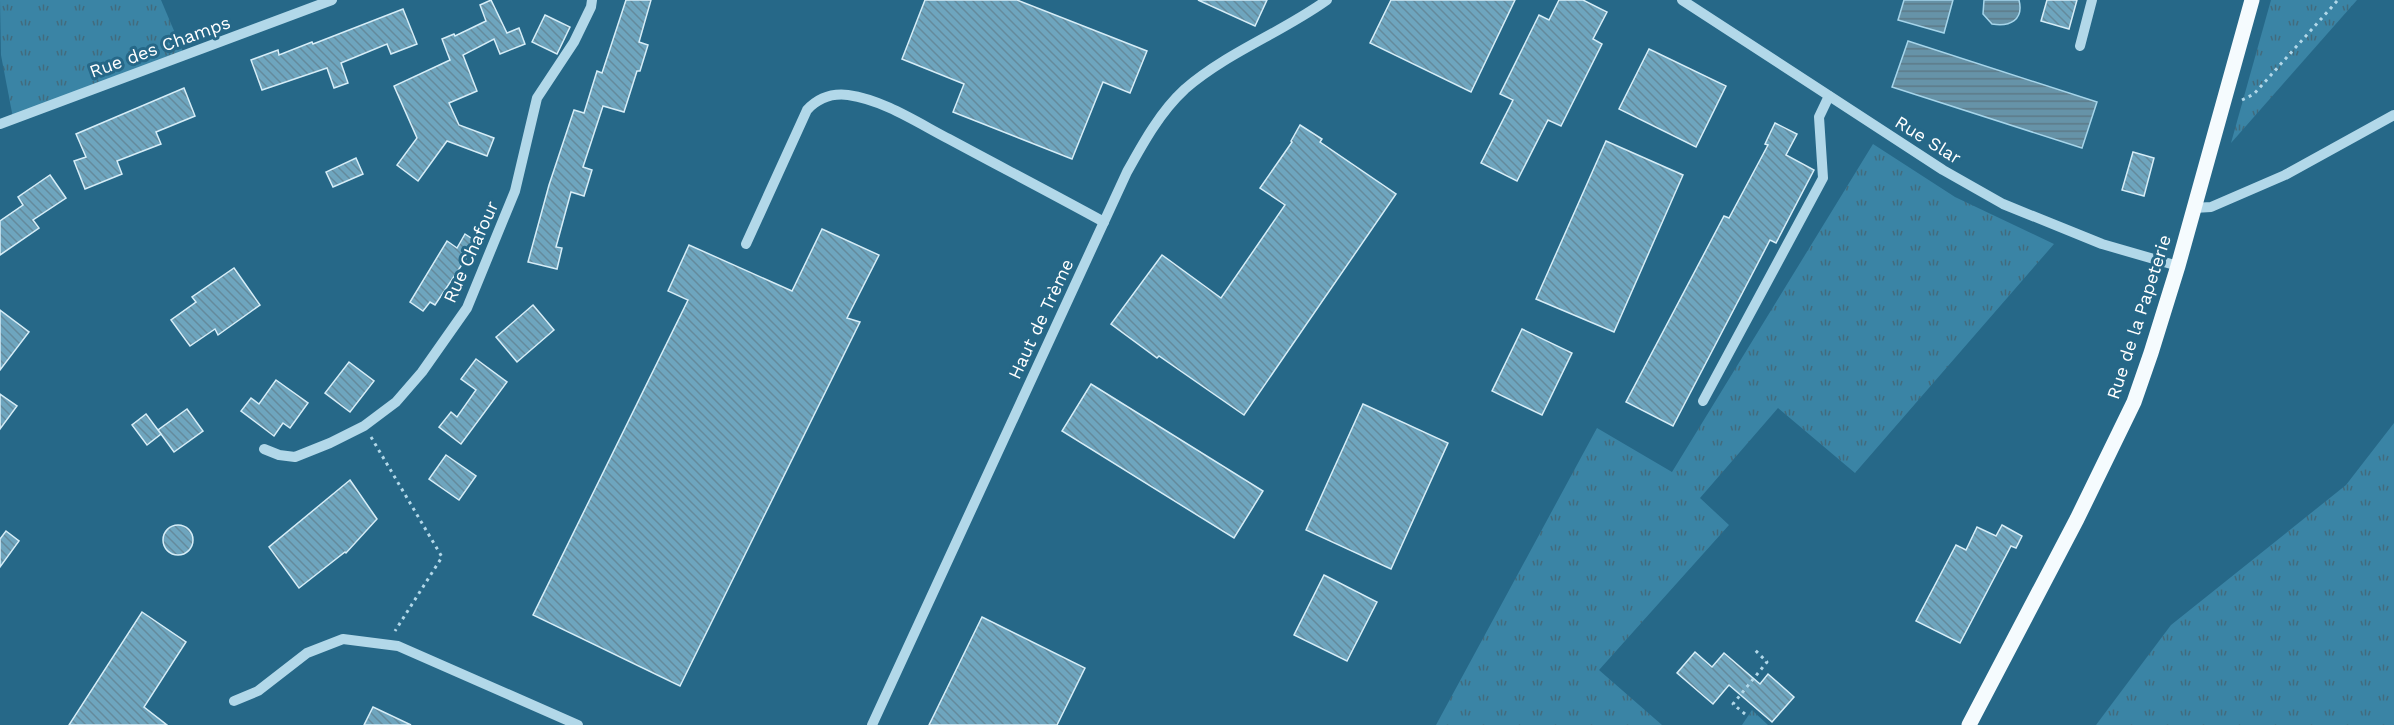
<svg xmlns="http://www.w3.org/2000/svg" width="2394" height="725" viewBox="0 0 2394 725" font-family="'Work Sans',sans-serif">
	<defs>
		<pattern id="grass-tufts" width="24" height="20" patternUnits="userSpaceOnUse" patternTransform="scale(1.5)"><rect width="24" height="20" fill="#3a84a5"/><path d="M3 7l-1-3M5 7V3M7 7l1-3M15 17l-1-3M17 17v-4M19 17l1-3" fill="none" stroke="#426b7d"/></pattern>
		<pattern id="water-rules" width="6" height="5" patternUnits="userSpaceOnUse" patternTransform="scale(1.5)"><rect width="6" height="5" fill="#6693a8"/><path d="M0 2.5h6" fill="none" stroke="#5d7a88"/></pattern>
		<pattern id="building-back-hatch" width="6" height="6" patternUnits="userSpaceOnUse" patternTransform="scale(1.5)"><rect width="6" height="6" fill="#6ea5be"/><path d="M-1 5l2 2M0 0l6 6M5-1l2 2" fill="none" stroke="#648a9c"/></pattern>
	</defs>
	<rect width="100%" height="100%" fill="#266888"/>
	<g fill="url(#grass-tufts)">
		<polygon points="0,0 161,0 183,52 13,118 1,55"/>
		<polygon points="2271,0 2357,0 2231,143"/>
		<polygon points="1873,144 1955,197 2054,244 1855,473 1778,408 1700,498 1729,525 1599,670 1662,725 1436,725 1597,428 1672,472"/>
		<polygon points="2394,423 2394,725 2096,725 2171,625 2346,485"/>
		<polygon points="1752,710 1768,725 1742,725"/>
	</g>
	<g fill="url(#water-rules)" stroke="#a6d5ea" stroke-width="1.5">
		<polygon points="1904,0 1953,0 1944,33 1898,20"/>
		<path d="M1984 0H2019C2024 20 2010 27 1992 24L1983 14Z"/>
		<polygon points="1908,41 2097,102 2082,148 1892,87"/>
	</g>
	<g fill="url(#building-back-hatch)" stroke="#d6edf7" stroke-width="1.5">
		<polygon points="491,0 507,33 519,28 525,44 500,54 494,39 463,55 477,91 449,103 459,125 494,138 487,156 447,141 418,181 397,165 417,138 394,86 450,60 442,39 454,34 455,36 486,21 480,5"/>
		<polygon points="626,0 651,0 639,42 648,45 640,71 637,71 624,112 603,106 583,167 592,170 584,196 571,192 556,247 562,248 557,269 528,262 549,185 574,110 584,113 597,71 602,73"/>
		<polygon points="925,0 1017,0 1147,51 1130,93 1103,82 1072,159 953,112 964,84 902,59"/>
		<polygon points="1198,0 1267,0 1255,26"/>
		<polygon points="1391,0 1515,0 1471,92 1370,43"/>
		<polygon points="1559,0 1583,0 1607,12 1593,39 1602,44 1561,126 1548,120 1517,181 1481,163 1513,100 1500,94 1539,15 1549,20"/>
		<polygon points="2047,0 2077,0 2069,29 2041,21"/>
		<polygon points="403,9 417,44 391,54 387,44 341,63 348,83 334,88 327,68 262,90 251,60 278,50 279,55 312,42 313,44"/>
		<polygon points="545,15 570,27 557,54 532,42"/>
		<polygon points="1649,49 1726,86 1696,147 1619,109"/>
		<polygon points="184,88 195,116 156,132 161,144 117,161 122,174 85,189 74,161 86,157 76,134"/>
		<polygon points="1775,123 1797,134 1786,155 1814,170 1776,243 1770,240 1673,426 1626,402 1724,216 1729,218 1768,145 1765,144"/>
		<polygon points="1300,125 1322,139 1320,142 1396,194 1244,415 1159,356 1157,358 1111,324 1162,255 1221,298 1285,205 1260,188 1292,142 1291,141"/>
		<polygon points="1606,141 1683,175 1614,332 1536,299"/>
		<polygon points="2133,152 2154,158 2144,196 2122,190"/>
		<polygon points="356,158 363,174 333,187 326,172"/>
		<polygon points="50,175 66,198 33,220 39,228 0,255 0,221 23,205 18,197"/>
		<polygon points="822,229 879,255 847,318 860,322 680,686 533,615 688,300 668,291 689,245 792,291"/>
		<polygon points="465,234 477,242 435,305 430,302 423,311 410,302 447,241 457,248"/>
		<polygon points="234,268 260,305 218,335 215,329 190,346 171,320 196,302 192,297"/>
		<polygon points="533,305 554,330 517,362 496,337"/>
		<polygon points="0,310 29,332 0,370"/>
		<polygon points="1522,329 1572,353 1542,415 1492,391"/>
		<polygon points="476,359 507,382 461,444 439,427 451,412 457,417 476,390 461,379"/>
		<polygon points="349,362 374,381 350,412 325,393"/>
		<polygon points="276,380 308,403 290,428 283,423 274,436 241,411 251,398 259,404"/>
		<polygon points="1091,384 1263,491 1234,538 1062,431"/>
		<polygon points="0,394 17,406 0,429"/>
		<polygon points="1363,404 1448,443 1391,569 1306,530"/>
		<polygon points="187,409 203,431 174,452 158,430"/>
		<polygon points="146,414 161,434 147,445 132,425"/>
		<polygon points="446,455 476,476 459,500 429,479"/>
		<polygon points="350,480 377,519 346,553 345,552 299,588 269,547"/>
		<polygon points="2002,525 2022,536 2016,548 2011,546 1960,643 1916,621 1956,545 1966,550 1977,527 1996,536"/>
		<circle cx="178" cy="540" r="15"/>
		<polygon points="6,531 19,541 0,567 0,539"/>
		<polygon points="1324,575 1377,602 1347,661 1294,635"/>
		<polygon points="142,612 186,642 144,707 167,725 69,725"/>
		<polygon points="982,617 1085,668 1057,725 929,725"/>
		<polygon points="1695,652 1712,667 1724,653 1760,684 1768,674 1794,697 1772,722 1729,685 1713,704 1677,673"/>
		<polygon points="373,707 411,725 364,725"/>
	</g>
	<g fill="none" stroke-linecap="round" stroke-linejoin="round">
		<g stroke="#b2d8e9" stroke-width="3" stroke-dasharray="3 4.5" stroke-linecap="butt">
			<polyline points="2242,100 2254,94 2338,0"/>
			<polyline points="371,437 442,557 395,631"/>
			<polyline points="1745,714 1733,704 1767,662 1753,648"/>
		</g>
		<g stroke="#b2d8e9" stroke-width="10">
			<polyline points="1682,0 1943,170 2003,204 2102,244 2178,266"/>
			<polyline points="2080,46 2092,0"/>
			<polyline points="0,124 332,0"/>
			<polyline points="2194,208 2211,207 2285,175 2394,115"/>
			<path d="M746 244 807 110C818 98 831 93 848 95 884 100 918 123 949 139 1001 167 1053 194 1104 222"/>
			<polyline points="1703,401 1823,178 1819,117 1829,96"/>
			<polyline points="264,449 279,455 295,457 330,443 364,426 396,402 422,372 467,308 515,191 537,98 574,42 591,7 592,0"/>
			<polyline points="234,701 258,691 307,653 343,639 398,646 578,725"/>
			<path d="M872 725 1127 172C1143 143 1160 112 1185 89 1228 52 1281 33 1327 0"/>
		</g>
		<polyline stroke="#f5fbfe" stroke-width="15" points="1969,725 2077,519 2134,402 2151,353 2178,266 2252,0"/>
	</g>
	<g text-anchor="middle" stroke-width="6" stroke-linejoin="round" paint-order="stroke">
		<g font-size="18" fill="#fff" stroke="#266888">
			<text transform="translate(160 47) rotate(-20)" y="6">Rue des Champs</text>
			<text transform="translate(1928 140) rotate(32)" y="6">Rue Slar</text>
			<text transform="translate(471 252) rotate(-66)" y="6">Rue Chafour</text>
			<text transform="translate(2139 317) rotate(-72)" y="6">Rue de la Papeterie</text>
			<text transform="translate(1041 319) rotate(-65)" y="6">Haut de Trème</text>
		</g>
	</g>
</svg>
